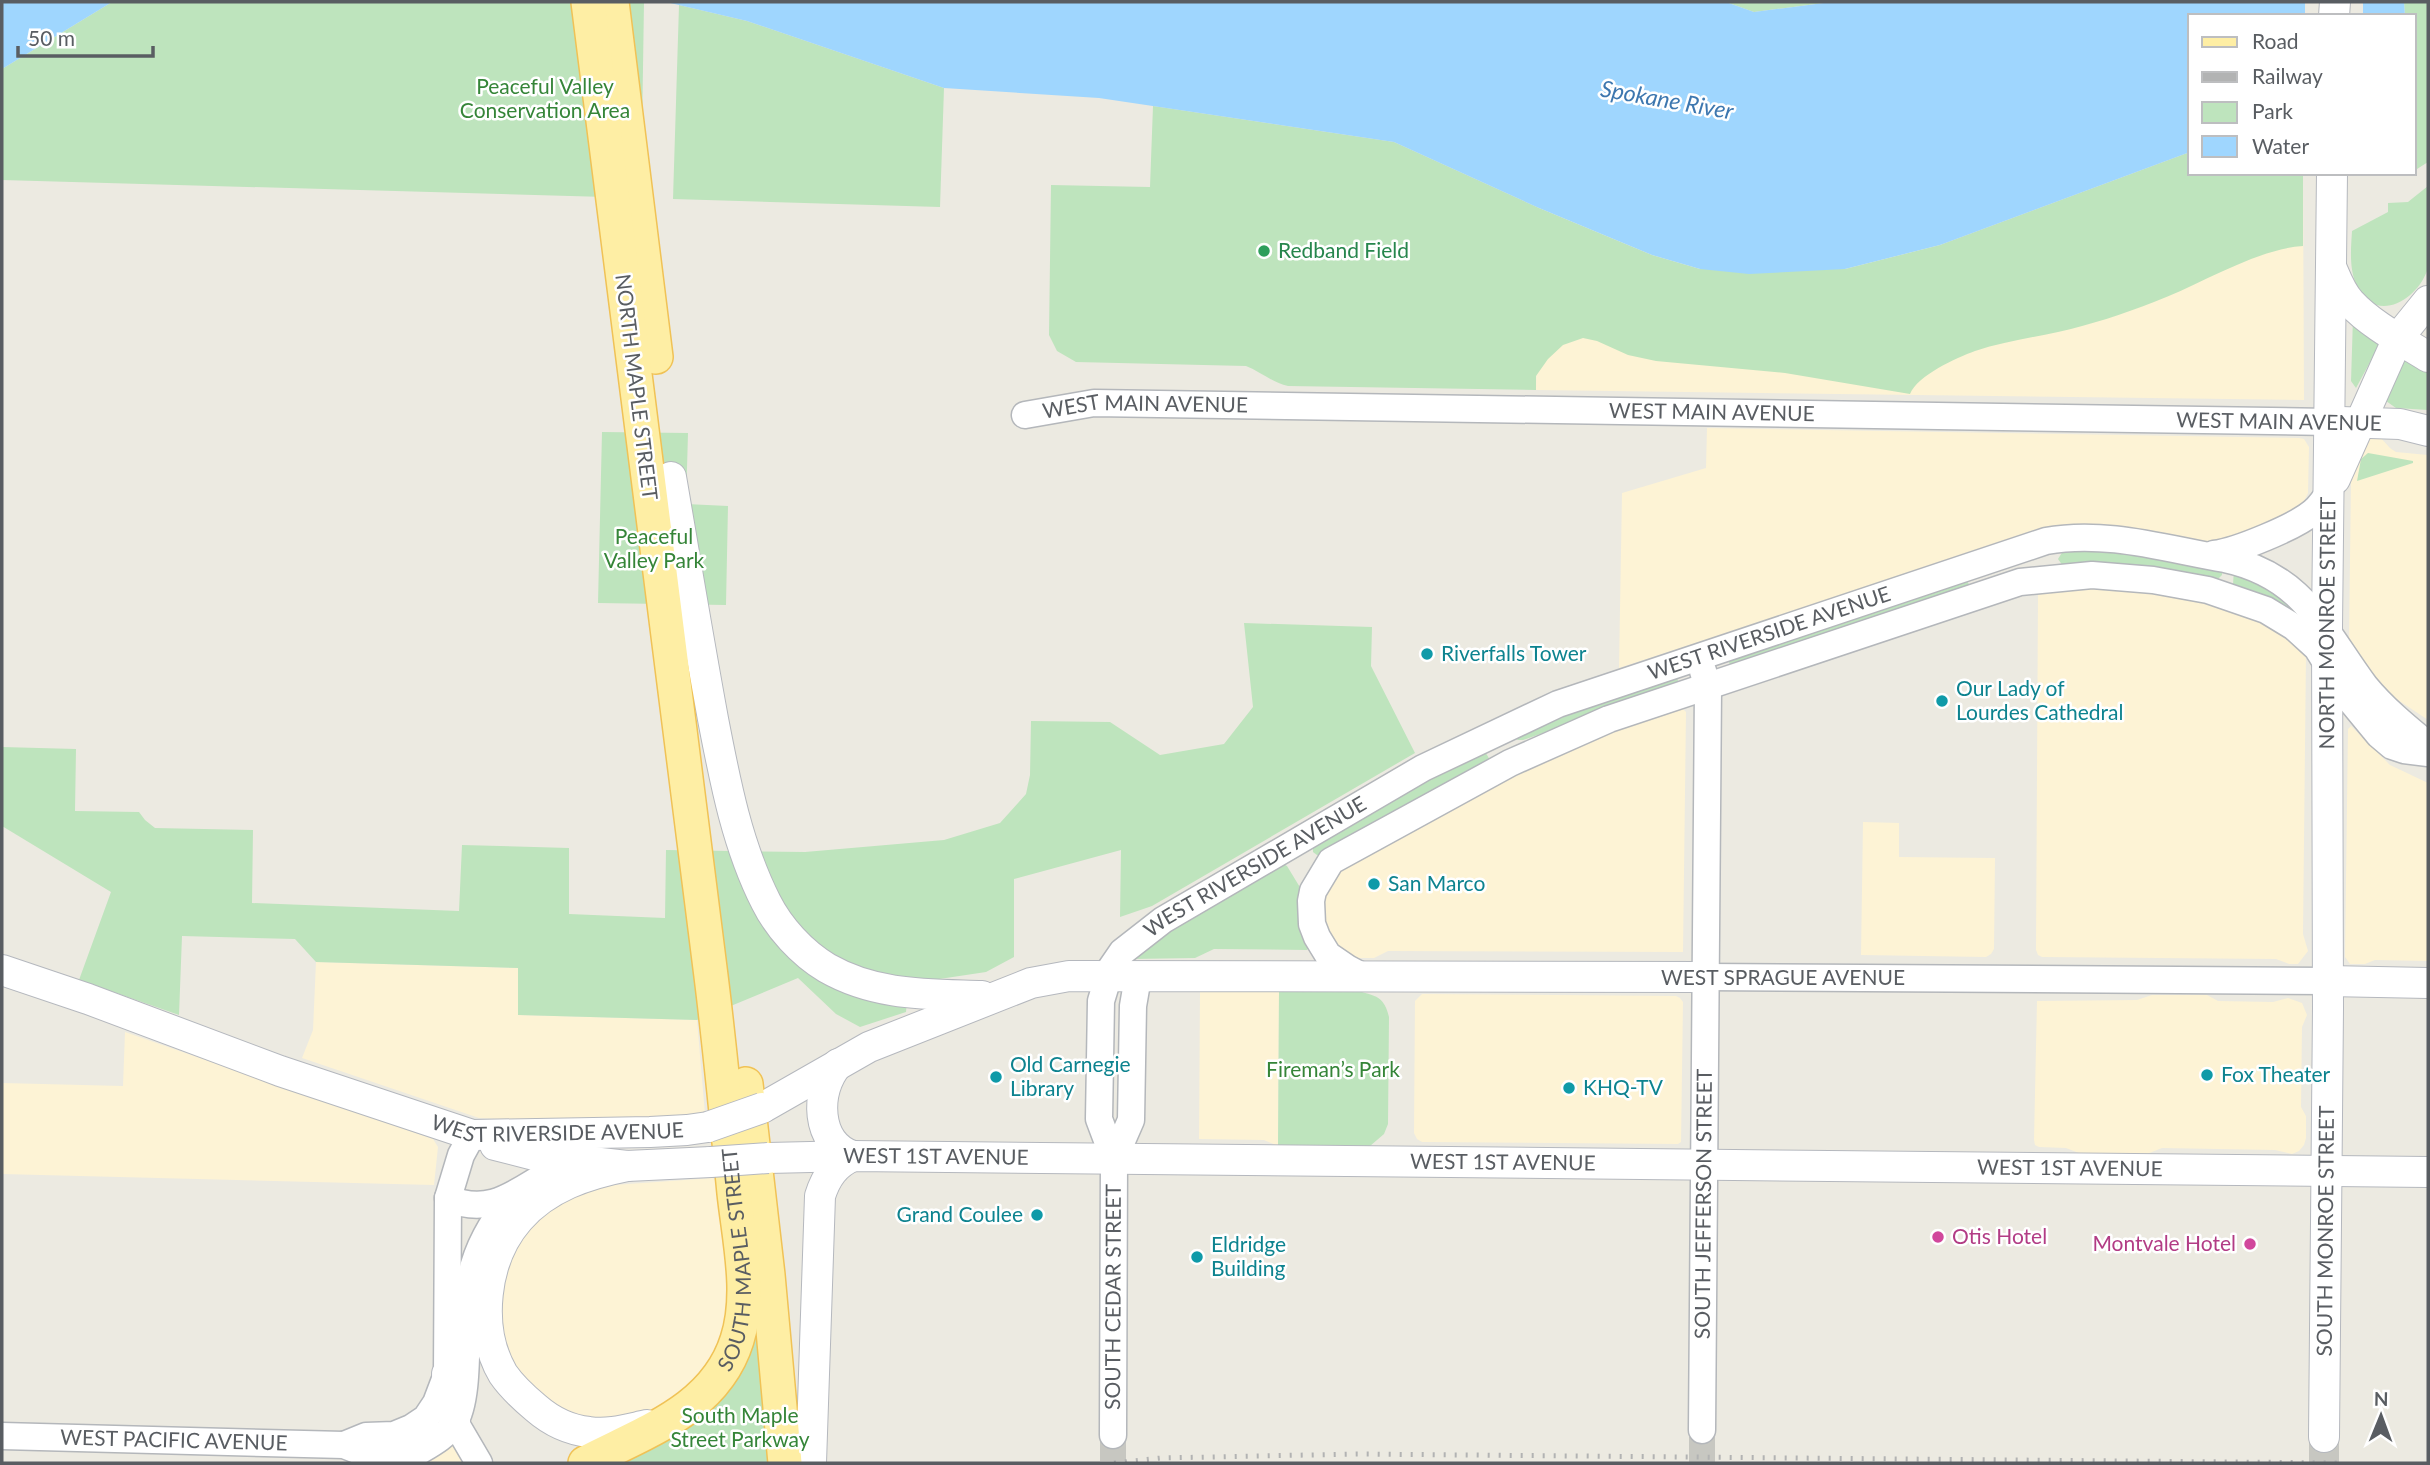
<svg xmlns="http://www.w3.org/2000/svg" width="2430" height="1465" viewBox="0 0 2430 1465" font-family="Lato,sans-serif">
	<rect width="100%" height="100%" fill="#eceae1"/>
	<g fill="#fdf3d5">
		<polygon points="2190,152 2190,173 2303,173 2304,400 1536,390 1539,208 2184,266"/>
		<polygon points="1707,428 2299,438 2304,439 2309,447 2308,493 2301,507 2291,513 2232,537 2215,541 2200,541 2100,524 2072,524 2045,530 1619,668 1622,493 1706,468"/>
		<polygon points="2366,437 2380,437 2390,448 2396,452 2428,455 2428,720 2395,698 2374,675 2349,641 2351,480 2355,461"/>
		<polygon points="2090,585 2206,600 2263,618 2306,654 2303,934 2308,951 2298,964 2289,964 2276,959 2042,957 2038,955 2036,950 2038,595 2040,591"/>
		<polygon points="1681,707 1686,712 1683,952 1388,951 1374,958 1355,958 1345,954 1330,940 1318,907 1330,876 1561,748"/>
		<polygon points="2351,726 2390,765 2428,783 2428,961 2375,960 2365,964 2350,964 2345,957 2348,729"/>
		<polygon points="1863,822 1899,823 1899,857 1995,858 1994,949 1991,954 1986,957 1861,955"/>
		<polygon points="316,962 519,968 519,1015 697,1020 705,1114 682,1118 523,1120 479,1118 302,1058 313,1030"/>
		<polygon points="1279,990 1278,1146 1264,1140 1199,1139 1200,991 1272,992"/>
		<polygon points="1422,994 1676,996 1680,998 1683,1002 1681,1142 1678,1144 1422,1142 1417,1139 1414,1133 1415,1001"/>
		<polygon points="2152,995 2207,995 2218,1001 2273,1002 2288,998 2302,1003 2307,1015 2302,1027 2301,1107 2306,1116 2306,1138 2304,1145 2299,1151 2292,1154 2275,1150 2162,1148 2147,1154 2079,1153 2066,1148 2039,1147 2035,1145 2034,1140 2037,1001 2137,1000"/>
		<polygon points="125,1032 433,1139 438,1147 434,1185 2,1174 2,1083 123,1086"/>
		<polygon points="713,1178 720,1184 728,1252 729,1301 721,1341 712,1359 695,1383 655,1410 596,1425 528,1393 492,1321 517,1229 586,1187"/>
		<polygon points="453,1443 472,1463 405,1463"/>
	</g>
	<g fill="#bee4bd">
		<polygon points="112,2 644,2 641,198 2,180 2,69"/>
		<polygon points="1726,2 1831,2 1754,12"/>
		<polygon points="2404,2 2428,2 2428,162 2417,169 2414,168 2414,16 2405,16"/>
		<polygon points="679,5 747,21 944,88 940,207 673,199"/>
		<path d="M1153 106 1394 142 1539 208 1652 255 1700 269H1845L1940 245 2190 152V173H2303V246C2256 249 2200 285 2154 302 2123 314 2090 325 2058 332 2030 338 2002 342 1975 351 1956 358 1918 375 1910 394L1785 373 1656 361 1628 355 1597 341 1583 338 1563 345 1548 359 1536 376V390L1288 386C1273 383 1261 372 1246 366L1076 362 1057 351 1049 335 1051 185 1150 187Z"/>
		<path d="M2428 186C2428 201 2430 261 2427 271 2415 303 2373 324 2356 284 2349 267 2351 248 2352 231L2388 212V203L2408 202Z"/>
		<polygon points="2353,318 2382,340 2356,388 2351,381"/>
		<polygon points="2407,359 2428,370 2428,410 2396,408 2386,401 2395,366"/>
		<polygon points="602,432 688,433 686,504 728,506 726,605 598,603"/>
		<polygon points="2368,453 2413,461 2413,463 2357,481 2361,459"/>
		<polygon points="2111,549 2222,569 2222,575 2216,581 2063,566 2058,559 2063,551"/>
		<polygon points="2234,568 2269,582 2296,614 2270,599 2233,585"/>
		<polygon points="1966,580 1969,584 1968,589 1733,667 1729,663 1730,657"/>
		<polygon points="1244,623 1372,627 1371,666 1415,753 1152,906 1120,917 1121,850 1014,879 1014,957 986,972 926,981 909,980 906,1012 860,1027 836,1014 798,978 697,1020 518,1015 518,968 316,962 295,939 182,936 179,1015 79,980 111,892 2,826 2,747 76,749 75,811 139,812 145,820 155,828 253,830 252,903 459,911 462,845 569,848 569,914 665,918 666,850 805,852 944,840 1000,823 1026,794 1030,775 1031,721 1110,722 1160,755 1224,744 1253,707"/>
		<polygon points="1674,675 1678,680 1677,685 1523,740 1518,740 1514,737 1515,731"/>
		<polygon points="1479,750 1484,750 1490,760 1323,856 1317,855 1313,852 1313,847"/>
		<path d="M1282 863 1287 866 1301 889C1293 911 1300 927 1309 947L1307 950 1214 949 1195 958 1132 959 1131 954Z"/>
		<path d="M1348 987C1368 997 1383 990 1389 1017L1388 1124 1384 1134 1370 1146H1278L1279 990Z"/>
		<polygon points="755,1320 777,1463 613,1463 709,1411 742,1366"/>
	</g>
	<g fill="#9fd6fe">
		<polygon points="2,2 112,2 2,69"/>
		<polygon points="666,2 1726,2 1754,12 1831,2 2404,2 2405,16 2190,16 2190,152 1940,245 1845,269 1749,274 1700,269 1652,255 1539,208 1394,142 1099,98 944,88 747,21"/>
	</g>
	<rect fill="#eceae1" x="2305" y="2" width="58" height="14"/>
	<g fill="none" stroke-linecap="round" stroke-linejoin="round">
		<g stroke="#c7c7c1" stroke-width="26" stroke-dasharray="26 13" stroke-linecap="butt">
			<polyline points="1113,1435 1113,1463"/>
			<polyline points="1702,1463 1702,1430"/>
		</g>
		<polyline stroke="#c7c7c1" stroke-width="30" stroke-dasharray="30 15" stroke-linecap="butt" points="2324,1463 2324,1437"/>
		<g stroke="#b4b7bb" stroke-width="29">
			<g id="tertiary">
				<path id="s1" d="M1025 415 1094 403 2330 422"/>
				<path d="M2214 554C2237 551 2295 527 2313 512 2320 506 2325 499 2330 490"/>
				<polyline points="1364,977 1347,968 1328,955 1317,937 1312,924 1311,901 1313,891 1331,861 1510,763 1609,719 2020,582 2092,575 2153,580 2208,590 2266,610 2294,627 2317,648 2346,695 2379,735 2392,746 2404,750 2428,753"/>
				<polyline points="1705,977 2328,981"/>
				<polyline points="1114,1159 1131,1120 1133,1006 1138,977"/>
				<path d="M448 1198C501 1223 531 1173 578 1161"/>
				<polyline points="455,1422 479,1463"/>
				<path id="s2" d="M1702 1430 1708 688 1703 671"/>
				<path id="s3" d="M1113 1435 1114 1159 1099 1119 1101 1001 1111 968 1122 952 1163 920 1423 768 1558 704 2046 541C2106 530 2166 549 2225 559 2304 576 2322 628 2365 686 2383 708 2406 727 2428 745"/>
				<path id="s4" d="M2 1436 344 1445C367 1455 397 1462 421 1450 433 1443 447 1435 454 1423 472 1396 463 1317 470 1281 476 1248 492 1223 512 1196"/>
				<polyline points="344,1445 366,1436 394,1435 411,1428 426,1418 436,1403 447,1374 448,1198 461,1155 472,1135"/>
			</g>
		</g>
		<g stroke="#b5b8be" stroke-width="32">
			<g id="secondary">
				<polyline points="2334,16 2335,2"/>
				<path d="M2332 269C2337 281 2342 294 2351 303 2370 324 2404 342 2428 357"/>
				<polyline points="2341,422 2400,424 2428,431"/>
				<path d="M671 477C685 558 698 638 713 719 725 781 737 845 766 902 779 928 802 953 827 968 876 996 927 994 982 996"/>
				<polyline points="2335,479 2398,338 2428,301"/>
				<path id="s5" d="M2 970 88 999 280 1071 472 1135 650 1132 687 1130 708 1127"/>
				<polyline points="2328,981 2428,983"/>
				<path d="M838 1064C814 1091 816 1144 853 1156"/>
				<polyline points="762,1108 869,1047 1031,983 1069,976 1705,977"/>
				<polyline points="495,1145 538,1156 627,1166 711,1162"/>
				<path id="s6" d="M768 1158 853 1156 2428 1172"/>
				<path d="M627 1166C587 1174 547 1187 519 1219 484 1259 476 1328 503 1374 512 1387 524 1398 536 1408 551 1421 570 1430 589 1432 609 1435 628 1429 647 1425"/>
				<polyline points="447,1374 449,1399 455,1422"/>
				<path id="s7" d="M2324 1437 2328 1008 2327 628 2332 173"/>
				<path d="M811 1463 820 1196C826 1177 835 1164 853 1156"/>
			</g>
		</g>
		<g stroke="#f0c256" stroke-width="36">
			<g id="primary">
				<polyline points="612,2 656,357"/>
				<polyline points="746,1084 768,1275 785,1463"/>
				<path id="s8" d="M585 1463C644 1432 715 1410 737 1340 752 1294 739 1240 734 1193 727 1121 720 1048 711 976 670 651 629 327 588 2"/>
			</g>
		</g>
		<use href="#tertiary" stroke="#fff" stroke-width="26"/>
		<use href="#secondary" stroke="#fff" stroke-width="30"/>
		<use href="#primary" stroke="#feeea4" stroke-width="33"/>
		<polyline stroke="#b2b3b3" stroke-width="5" stroke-dasharray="2 9" stroke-linecap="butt" points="1114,1463 1161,1458 1357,1454 2342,1463"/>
		<g stroke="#b5b8be" stroke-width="32" stroke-linecap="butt">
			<g id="secondary-bridge">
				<polyline points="708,1127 762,1108"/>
				<polyline points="711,1162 768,1158"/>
			</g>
		</g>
		<use href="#secondary-bridge" stroke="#fff" stroke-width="30"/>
	</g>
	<circle fill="#2e9e5b" stroke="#fff" stroke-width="2.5" cx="1264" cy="251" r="7"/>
	<g fill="#0f9aa8" stroke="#fff" stroke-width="2.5">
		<circle cx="1427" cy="654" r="7"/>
		<circle cx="1942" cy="701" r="7"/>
		<circle cx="1374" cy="884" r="7"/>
		<circle cx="2207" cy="1075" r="7"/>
		<circle cx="996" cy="1077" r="7"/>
		<circle cx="1569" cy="1088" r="7"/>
		<circle cx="1037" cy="1215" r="7"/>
		<circle cx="1197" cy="1257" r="7"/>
	</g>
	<g fill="#d1479c" stroke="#fff" stroke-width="2.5">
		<circle cx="1938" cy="1237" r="7"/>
		<circle cx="2250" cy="1244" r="7"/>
	</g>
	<g text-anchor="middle" stroke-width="5" stroke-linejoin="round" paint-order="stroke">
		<g font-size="21" fill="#358538" stroke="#fff">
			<text x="545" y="94">Peaceful Valley<tspan x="545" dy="24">Conservation Area</tspan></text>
			<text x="654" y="544">Peaceful<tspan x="654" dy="24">Valley Park</tspan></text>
			<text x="1333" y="1077">Fireman’s Park</text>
			<text x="740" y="1423">South Maple<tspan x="740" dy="24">Street Parkway</tspan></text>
		</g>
		<g font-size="21" fill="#27864d" stroke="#fff" text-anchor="start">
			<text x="1278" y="258">Redband Field</text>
		</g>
		<g font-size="21" fill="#595d62" stroke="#fff">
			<text transform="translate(636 387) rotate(83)" y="7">NORTH MAPLE STREET</text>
			<text dy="7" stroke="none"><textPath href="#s1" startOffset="121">WEST MAIN AVENUE</textPath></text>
			<text dy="7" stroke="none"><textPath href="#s1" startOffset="688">WEST MAIN AVENUE</textPath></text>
			<text transform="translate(2279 422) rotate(1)" y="7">WEST MAIN AVENUE</text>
			<text dy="7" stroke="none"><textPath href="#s7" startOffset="814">NORTH MONROE STREET</textPath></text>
			<text dy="7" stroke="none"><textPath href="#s3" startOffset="1216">WEST RIVERSIDE AVENUE</textPath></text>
			<text dy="7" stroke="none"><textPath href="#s3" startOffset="649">WEST RIVERSIDE AVENUE</textPath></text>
			<text x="1783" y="985">WEST SPRAGUE AVENUE</text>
			<text dy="7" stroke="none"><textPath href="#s5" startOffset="583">WEST RIVERSIDE AVENUE</textPath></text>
			<text dy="7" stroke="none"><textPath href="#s6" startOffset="168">WEST 1ST AVENUE</textPath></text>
			<text dy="7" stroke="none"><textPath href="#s6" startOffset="735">WEST 1ST AVENUE</textPath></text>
			<text dy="7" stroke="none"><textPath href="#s6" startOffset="1302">WEST 1ST AVENUE</textPath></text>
			<text dy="7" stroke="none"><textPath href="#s2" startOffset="226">SOUTH JEFFERSON STREET</textPath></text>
			<text dy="7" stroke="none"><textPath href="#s7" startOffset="206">SOUTH MONROE STREET</textPath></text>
			<text dy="7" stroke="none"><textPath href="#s8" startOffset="282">SOUTH MAPLE STREET</textPath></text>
			<text dy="7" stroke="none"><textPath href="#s3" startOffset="138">SOUTH CEDAR STREET</textPath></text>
			<text dy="7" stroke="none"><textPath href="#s4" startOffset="172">WEST PACIFIC AVENUE</textPath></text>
		</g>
		<g font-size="21" fill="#0d838f" stroke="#fff" text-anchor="start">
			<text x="1441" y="661">Riverfalls Tower</text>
			<text x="1956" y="696">Our Lady of<tspan x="1956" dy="24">Lourdes Cathedral</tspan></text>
			<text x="1388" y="891">San Marco</text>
			<text x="1010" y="1072">Old Carnegie<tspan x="1010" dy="24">Library</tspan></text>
			<text x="2221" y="1082">Fox Theater</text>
			<text x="1583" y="1095">KHQ-TV</text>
			<text x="1023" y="1222" text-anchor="end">Grand Coulee</text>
			<text x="1211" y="1252">Eldridge<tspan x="1211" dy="24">Building</tspan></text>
		</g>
		<g font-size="21" fill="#b23c85" stroke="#fff" text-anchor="start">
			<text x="1952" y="1244">Otis Hotel</text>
			<text x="2236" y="1251" text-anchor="end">Montvale Hotel</text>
		</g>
		<g font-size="23" font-style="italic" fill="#3d77af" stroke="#fff">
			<text transform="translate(1667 100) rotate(10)" y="8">Spokane River</text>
		</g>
	</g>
	<rect width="2430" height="1465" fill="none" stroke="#595d62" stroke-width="7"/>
	<rect x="2188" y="14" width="228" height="161" fill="#ffffff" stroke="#bdbec0" stroke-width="2"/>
	<rect x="2202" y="37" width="35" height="10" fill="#feeea4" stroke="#bdbec0" stroke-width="2"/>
	<text x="2252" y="49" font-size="21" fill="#595d62">Road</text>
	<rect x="2202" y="72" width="35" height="10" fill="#b2b3b3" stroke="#bdbec0" stroke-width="2"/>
	<text x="2252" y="84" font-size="21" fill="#595d62">Railway</text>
	<rect x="2202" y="102" width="35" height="21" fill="#bee4bd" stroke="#bdbec0" stroke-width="2"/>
	<text x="2252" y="119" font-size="21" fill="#595d62">Park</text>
	<rect x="2202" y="136" width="35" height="21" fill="#9fd6fe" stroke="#bdbec0" stroke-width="2"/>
	<text x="2252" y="154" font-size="21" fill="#595d62">Water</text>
	<g transform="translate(2381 1416) rotate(1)" stroke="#ffffff" stroke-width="5" paint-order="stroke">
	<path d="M0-5L12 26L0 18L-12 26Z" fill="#595d62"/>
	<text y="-10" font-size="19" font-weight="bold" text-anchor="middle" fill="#595d62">N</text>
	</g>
	<path d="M18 46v10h135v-10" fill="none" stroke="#595d62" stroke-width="3.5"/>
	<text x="28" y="46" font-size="21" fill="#595d62" stroke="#ffffff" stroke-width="5" paint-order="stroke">50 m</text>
</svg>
